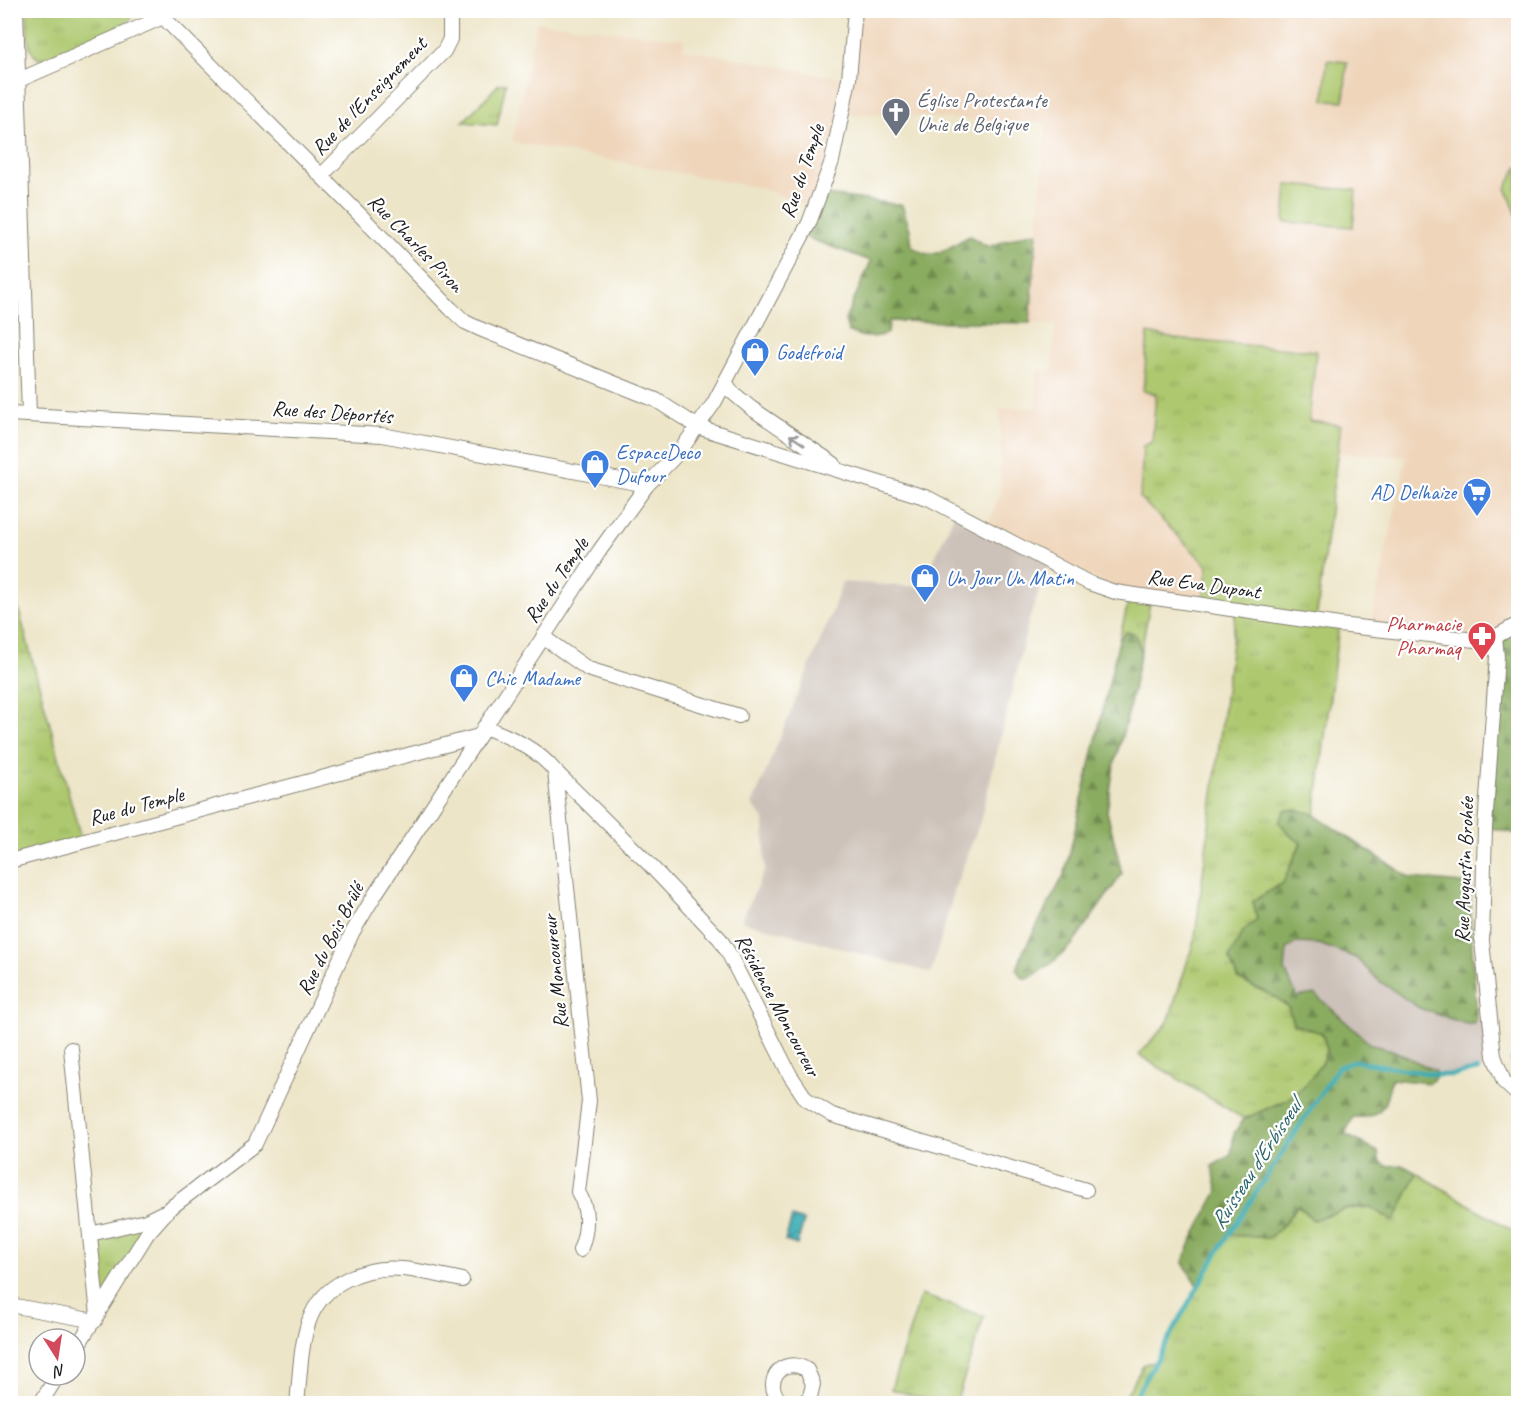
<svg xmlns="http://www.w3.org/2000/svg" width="1529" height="1414" viewBox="0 0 1529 1414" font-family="Caveat,sans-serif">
	<defs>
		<pattern id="grass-tufts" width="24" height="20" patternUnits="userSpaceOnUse" patternTransform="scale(1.5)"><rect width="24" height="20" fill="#adc86e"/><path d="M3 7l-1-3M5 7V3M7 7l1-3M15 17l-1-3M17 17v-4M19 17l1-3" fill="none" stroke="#94ab5f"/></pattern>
		<pattern id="forest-firs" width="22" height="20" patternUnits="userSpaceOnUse" patternTransform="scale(1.5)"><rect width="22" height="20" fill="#8aac61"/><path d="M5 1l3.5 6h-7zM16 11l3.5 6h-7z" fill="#708b4f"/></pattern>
		<pattern id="water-waves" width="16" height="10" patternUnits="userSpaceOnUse" patternTransform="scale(1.5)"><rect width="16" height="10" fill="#39abb3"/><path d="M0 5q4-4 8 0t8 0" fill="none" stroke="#2f8a91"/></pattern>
	</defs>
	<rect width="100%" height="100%" fill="#fff"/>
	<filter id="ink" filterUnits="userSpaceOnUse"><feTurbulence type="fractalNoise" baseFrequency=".0167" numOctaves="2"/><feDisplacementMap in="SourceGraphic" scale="12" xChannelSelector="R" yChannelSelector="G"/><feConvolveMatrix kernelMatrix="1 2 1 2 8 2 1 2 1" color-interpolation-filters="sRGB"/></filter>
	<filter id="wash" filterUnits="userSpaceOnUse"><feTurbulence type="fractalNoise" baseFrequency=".008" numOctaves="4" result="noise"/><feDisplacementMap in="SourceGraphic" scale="24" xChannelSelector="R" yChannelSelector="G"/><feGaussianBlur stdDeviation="1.35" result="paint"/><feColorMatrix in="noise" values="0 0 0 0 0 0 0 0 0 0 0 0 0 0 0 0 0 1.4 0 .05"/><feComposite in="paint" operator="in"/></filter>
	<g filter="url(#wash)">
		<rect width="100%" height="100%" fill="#ede5c8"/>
		<polygon fill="#efd6bb" points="855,11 1518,11 1518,515 1504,632 1495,637 1370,628 1406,457 1338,453 1341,425 1309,421 1316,351 1175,339 1148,333 1143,391 1156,394 1152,442 1140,498 1208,566 1202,605 1130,595 985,528 1000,496 1000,408 1036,408 1037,370 1052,371 1055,325 1030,323 1046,123 843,113 814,208 760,188 512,142 537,22 684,39 683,49 848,79"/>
		<g fill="#cdc2b9">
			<polygon points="955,512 1049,563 1029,620 980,822 957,882 931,973 741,921 765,870 764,819 752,805 832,612 842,582 922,587"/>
			<polygon points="1296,943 1319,944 1356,958 1378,980 1419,1008 1466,1024 1489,1017 1497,1065 1466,1073 1438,1075 1435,1071 1392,1050 1370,1044 1315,994 1297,997 1285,970 1287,949"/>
		</g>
		<g fill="url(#grass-tufts)" stroke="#647245" stroke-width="1.5">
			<path d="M27 11V10L134 11 133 16 127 23 52 56 39 59C24 50 28 26 27 11Z"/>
			<polygon points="506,83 497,125 463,122 499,84"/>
			<polygon points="1518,166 1518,218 1506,188"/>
			<polygon points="1148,333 1175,339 1316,351 1309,421 1341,425 1316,621 1339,625 1315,816 1310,813 1290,835 1301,842 1283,883 1253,901 1257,920 1244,930 1229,958 1238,979 1277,998 1288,1007 1294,1024 1322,1033 1327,1049 1321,1064 1305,1086 1286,1100 1244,1119 1139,1055 1168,1022 1195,938 1236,610 1202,605 1208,566 1140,498 1143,446 1152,442 1156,394 1143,391"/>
			<polygon points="11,592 14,593 82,842 11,861"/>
			<polygon points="1130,595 1151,598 1141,651 1135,634 1126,632 1119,640"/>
			<polygon points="1417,1173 1518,1234 1518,1403 1121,1404 1144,1364 1155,1362 1229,1235 1242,1236 1280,1229 1298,1205 1313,1220 1345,1209 1371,1207 1394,1221"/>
			<polygon points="139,1223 147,1234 106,1302 97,1300 90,1234"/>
			<polygon points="921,1295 984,1316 956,1403 938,1403 891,1389"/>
		</g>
		<g fill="url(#forest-firs)" stroke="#53643e" stroke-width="1.5">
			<path d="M820 194 902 205 910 230 912 246C934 265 948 246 970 236L988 247C1000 244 1028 231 1037 232L1030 323 889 321 888 333C873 339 862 338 848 331L845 320 871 261 802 236Z"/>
			<polygon points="1518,624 1518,834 1485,827 1495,637"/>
			<polygon points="1126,632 1135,634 1141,651 1128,714 1114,765 1107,811 1122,874 1073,944 1052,963 1028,979 1021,977 1017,970 1023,952 1065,873 1119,640"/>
			<path d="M1285 810H1296L1311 813 1410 878 1471 884V932L1477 1019 1473 1024H1466L1419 1008 1378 980 1356 958 1319 944 1296 943 1287 949 1285 970 1297 997 1315 994 1370 1044 1392 1050 1436 1071 1435 1078 1430 1083 1391 1079C1387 1104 1382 1120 1353 1117L1345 1134 1378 1152 1379 1160 1386 1166 1402 1165 1417 1173 1394 1222 1371 1207 1345 1209 1313 1220 1298 1205 1280 1229 1268 1238 1229 1235 1198 1287 1183 1263 1191 1242 1218 1191 1212 1166 1231 1155 1234 1133 1244 1119 1286 1100 1305 1086 1321 1064 1327 1049 1322 1033 1293 1024 1288 1007 1277 998 1238 979 1229 958 1244 930 1257 920 1253 901 1283 883 1301 843 1290 835 1279 822Z"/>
		</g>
		<g fill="#adc86e" stroke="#647245" stroke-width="1.5">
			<polygon points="1327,60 1347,62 1344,101 1324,100"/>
			<polygon points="1287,185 1356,190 1353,227 1284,222"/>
		</g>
		<polygon fill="url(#water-waves)" stroke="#2a6468" stroke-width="1.5" points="792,1217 804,1221 797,1245 785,1241"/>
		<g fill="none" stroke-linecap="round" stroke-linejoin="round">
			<g stroke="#39abb3" stroke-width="4.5">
				<polyline points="1511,1061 1518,1057"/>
				<polyline points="1131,1404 1222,1245 1338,1067 1355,1061 1438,1075 1453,1075 1478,1070"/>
			</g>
		</g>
	</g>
	<g filter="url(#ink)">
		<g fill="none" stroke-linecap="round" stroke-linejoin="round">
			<g stroke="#848072" stroke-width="16">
				<g id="minor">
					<polyline points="16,10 29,415"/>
					<polyline points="156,10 363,218 451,309 465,322 480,329 656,400 698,427 928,498 1089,583 1115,592 1339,625 1475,640 1495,637 1518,624"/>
					<polyline points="13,80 19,80 163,17 165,11"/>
					<polyline points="321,176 444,51 450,39 450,10"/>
					<polyline points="725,382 732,392 751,408 834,464"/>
					<polyline points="10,414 382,435 647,485"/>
					<polyline points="543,637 588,669 739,716"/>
					<polyline points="1495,637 1497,657 1485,827 1482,941 1494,1056 1504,1082 1518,1095"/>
					<path d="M484 727C511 737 537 749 555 771L589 1101 578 1192C589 1209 588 1231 580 1250"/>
					<polyline points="555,771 647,862 720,939 728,952 790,1075 806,1099 832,1115 1086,1190"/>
					<polyline points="10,861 479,736 600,550 647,485 680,451 714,403 809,223 832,161 849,79 855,10"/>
					<polyline points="71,1049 98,1315"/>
					<polyline points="90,1234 146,1221 162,1213"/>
					<polyline points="10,1305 95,1321"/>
					<polyline points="75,1350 147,1234 169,1209 255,1144 352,933 376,893 479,736"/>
					<polyline points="40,1404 58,1375"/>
					<path d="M297 1404C300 1377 300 1347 309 1321 322 1283 365 1265 403 1269 423 1271 443 1276 462 1280"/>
					<path d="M784 1404C759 1386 781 1353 807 1370L813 1384 810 1397 801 1404"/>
				</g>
			</g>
			<use href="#minor" stroke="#fff" stroke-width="14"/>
		</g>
		<defs><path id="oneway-shaft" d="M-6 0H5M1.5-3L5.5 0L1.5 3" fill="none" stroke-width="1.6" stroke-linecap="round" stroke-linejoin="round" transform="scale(1.5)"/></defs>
		<use stroke="#999" href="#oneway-shaft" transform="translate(797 440) rotate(-146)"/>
	</g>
	<defs>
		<g id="church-pin" transform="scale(1.5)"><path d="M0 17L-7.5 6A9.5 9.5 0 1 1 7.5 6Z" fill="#6b7280" stroke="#fff"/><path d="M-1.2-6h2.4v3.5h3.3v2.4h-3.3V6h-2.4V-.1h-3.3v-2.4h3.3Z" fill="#fff"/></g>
		<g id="shop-pin" transform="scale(1.5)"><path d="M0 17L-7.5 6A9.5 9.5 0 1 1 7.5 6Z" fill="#3f7fe0" stroke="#fff"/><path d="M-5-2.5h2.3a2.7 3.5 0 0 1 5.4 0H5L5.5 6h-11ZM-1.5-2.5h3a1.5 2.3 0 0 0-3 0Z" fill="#fff"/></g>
		<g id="supermarket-pin" transform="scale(1.5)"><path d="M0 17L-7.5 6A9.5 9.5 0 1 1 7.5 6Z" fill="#3f7fe0" stroke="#fff"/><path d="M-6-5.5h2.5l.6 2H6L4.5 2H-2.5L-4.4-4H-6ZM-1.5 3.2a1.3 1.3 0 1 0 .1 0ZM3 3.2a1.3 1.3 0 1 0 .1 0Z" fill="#fff"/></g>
		<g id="pharmacy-pin" transform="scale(1.5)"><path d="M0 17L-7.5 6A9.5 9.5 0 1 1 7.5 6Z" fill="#e0444e" stroke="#fff"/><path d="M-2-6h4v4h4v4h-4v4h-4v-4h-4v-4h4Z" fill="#fff"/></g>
	</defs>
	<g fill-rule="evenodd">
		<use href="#church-pin" x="896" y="112"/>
		<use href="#shop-pin" x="755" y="352"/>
		<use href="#shop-pin" x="595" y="464"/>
		<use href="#supermarket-pin" x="1477" y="492"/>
		<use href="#shop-pin" x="925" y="578"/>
		<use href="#pharmacy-pin" x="1482" y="636"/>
		<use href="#shop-pin" x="464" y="678"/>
	</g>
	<g text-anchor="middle" stroke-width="4.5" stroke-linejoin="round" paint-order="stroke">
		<g font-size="21" fill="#1c1c1c" stroke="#fff">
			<text transform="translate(369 96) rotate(-46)" y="7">Rue de l'Enseignement</text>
			<text transform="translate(802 171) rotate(-71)" y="7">Rue du Temple</text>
			<text transform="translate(416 243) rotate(46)" y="7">Rue Charles Piron</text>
			<text transform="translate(332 412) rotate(4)" y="7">Rue des Déportés</text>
			<text transform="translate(556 580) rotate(-56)" y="7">Rue du Temple</text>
			<text transform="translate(1204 584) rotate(8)" y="7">Rue Eva Dupont</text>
			<text transform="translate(136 806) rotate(-15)" y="7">Rue du Temple</text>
			<text transform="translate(1464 870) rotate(-88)" y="7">Rue Augustin Brohée</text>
			<text transform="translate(330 939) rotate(-63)" y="7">Rue du Bois Brûlé</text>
			<text transform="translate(555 972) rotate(-96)" y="7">Rue Moncoureur</text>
			<text transform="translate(778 1005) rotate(62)" y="7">Résidence Moncoureur</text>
		</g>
		<g font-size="21" fill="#5b616d" stroke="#fff" text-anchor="start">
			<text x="917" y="107">Église Protestante<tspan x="917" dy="24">Unie de Belgique</tspan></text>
		</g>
		<g font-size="21" fill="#366cbe" stroke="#fff" text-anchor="start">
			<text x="776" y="359">Godefroid</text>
			<text x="616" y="459">EspaceDeco<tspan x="616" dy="24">Dufour</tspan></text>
			<text x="1456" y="499" text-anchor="end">AD Delhaize</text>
			<text x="946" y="585">Un Jour Un Matin</text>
			<text x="485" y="685">Chic Madame</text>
		</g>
		<g font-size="21" fill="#be3a42" stroke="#fff" text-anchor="end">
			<text x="1461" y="631">Pharmacie<tspan x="1461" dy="24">Pharmaq</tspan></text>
		</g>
		<g font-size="22" font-style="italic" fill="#2a6468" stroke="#fff">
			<text transform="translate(1255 1164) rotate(-57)" y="8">Ruisseau d'Erbisoeul</text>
		</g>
	</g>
	<rect width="1529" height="1414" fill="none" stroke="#fff" stroke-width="36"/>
	<g transform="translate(57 1357) rotate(168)"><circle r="28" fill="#ffffff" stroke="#a4a4a4" stroke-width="1.5"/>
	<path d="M0-4.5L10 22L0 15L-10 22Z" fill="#d1495b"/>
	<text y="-9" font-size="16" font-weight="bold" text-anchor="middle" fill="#1c1c1c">N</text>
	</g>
</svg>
